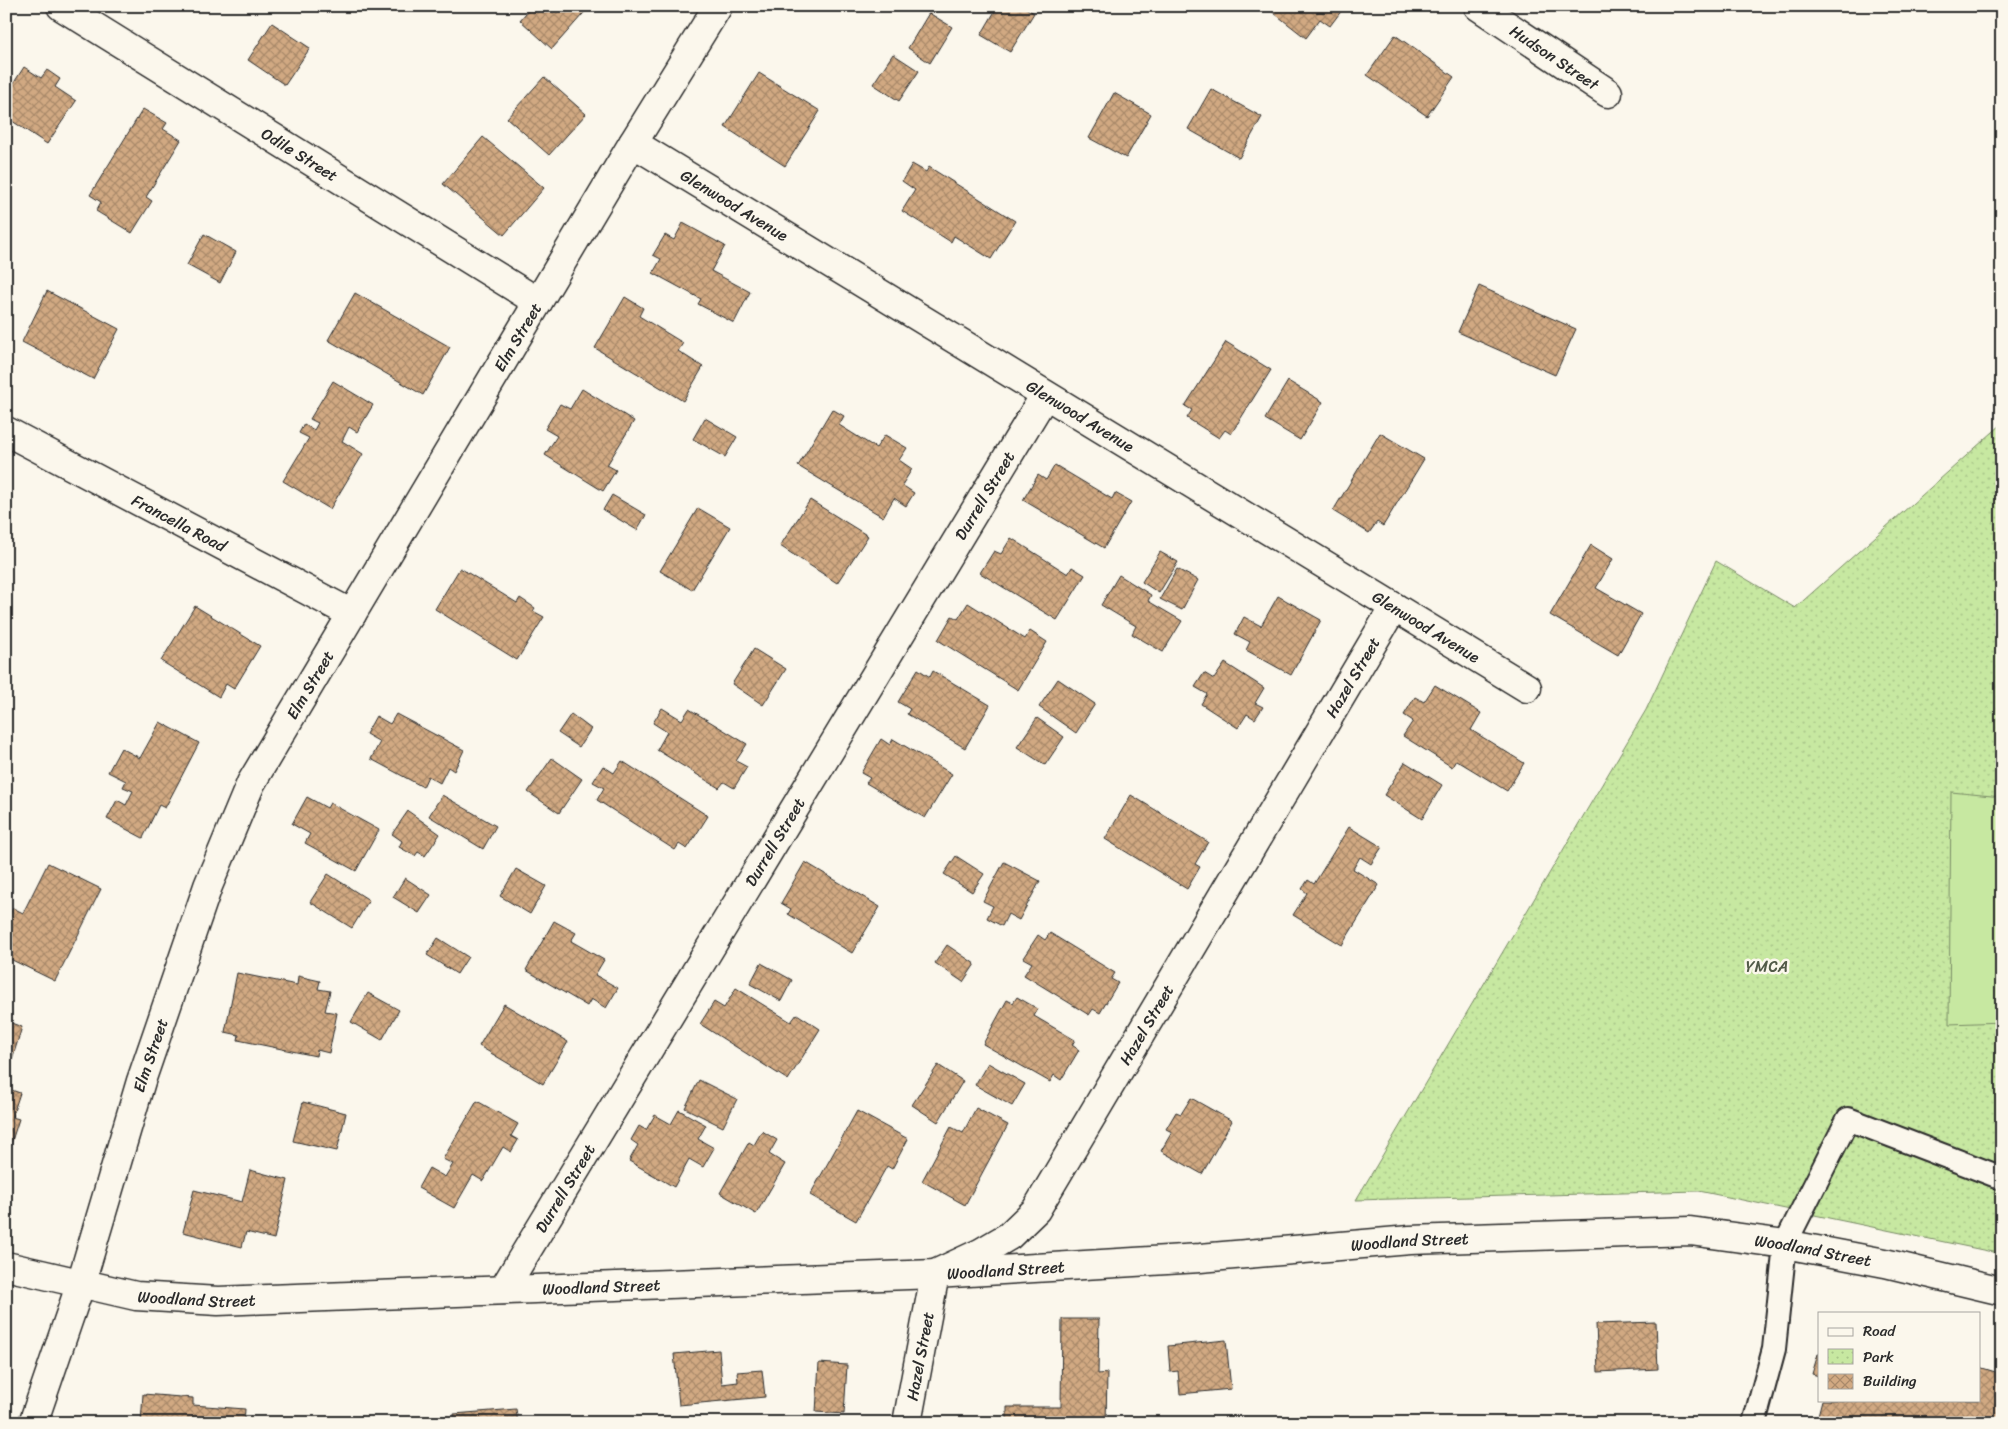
<svg xmlns="http://www.w3.org/2000/svg" width="2008" height="1429" viewBox="0 0 2008 1429" font-family="Sriracha,sans-serif">
	<defs>
		<pattern id="park-dots" width="8" height="8" patternUnits="userSpaceOnUse" patternTransform="scale(1.25)"><rect width="8" height="8" fill="#c7e8a1"/><path d="M2 2h.1M6 6h.1" fill="none" stroke="#abc78b" stroke-width="1.8" stroke-linecap="round"/></pattern>
		<pattern id="building-cross-hatch" width="8" height="8" patternUnits="userSpaceOnUse" patternTransform="scale(1.25)"><rect width="8" height="8" fill="#d1a982"/><path d="M0 0l8 8M0 8l8-8" fill="none" stroke="#aa8a6b"/></pattern>
	</defs>
	<rect width="100%" height="100%" fill="#fbf7ec"/>
	<filter id="ink" filterUnits="userSpaceOnUse"><feTurbulence type="fractalNoise" baseFrequency=".02" numOctaves="2"/><feDisplacementMap in="SourceGraphic" scale="10" xChannelSelector="R" yChannelSelector="G"/><feConvolveMatrix kernelMatrix="1 2 1 2 8 2 1 2 1" color-interpolation-filters="sRGB"/></filter>
	<g filter="url(#ink)">
		<polygon fill="url(#park-dots)" stroke="#798a66" points="2002,424 2002,1254 1699,1191 1356,1200 1646,710 1716,561 1795,608"/>
		<polygon fill="#c7e8a1" stroke="#798a66" points="1951,792 2002,797 2002,1022 1949,1024"/>
		<g fill="url(#building-cross-hatch)" stroke="#2b2b2b">
			<polygon points="532,6 590,6 552,49 520,20"/>
			<polygon points="998,6 1022,6 1034,13 1010,52 981,35"/>
			<polygon points="1265,6 1345,6 1330,26 1320,19 1306,38"/>
			<polygon points="929,13 952,27 930,63 908,48"/>
			<polygon points="272,23 310,48 285,85 248,60"/>
			<polygon points="1395,35 1454,77 1427,116 1367,75"/>
			<polygon points="893,54 919,71 899,101 873,84"/>
			<polygon points="24,67 41,78 47,70 60,79 55,87 76,101 47,144 6,117 6,91 8,92"/>
			<polygon points="759,73 820,111 785,166 725,127"/>
			<polygon points="544,77 586,114 549,155 507,118"/>
			<polygon points="1211,89 1262,117 1239,158 1188,129"/>
			<polygon points="1114,93 1151,114 1126,158 1089,138"/>
			<polygon points="143,109 167,123 163,129 181,140 146,197 152,201 132,233 96,211 101,202 90,195"/>
			<polygon points="483,137 544,188 504,235 443,184"/>
			<polygon points="912,164 926,172 929,167 1015,221 991,259 954,236 951,242 902,211 915,190 902,181"/>
			<polygon points="683,223 725,246 711,271 750,292 734,323 698,304 701,299 653,273 661,259 653,255 665,235 674,240"/>
			<polygon points="204,234 236,252 220,283 187,265"/>
			<polygon points="1479,286 1576,329 1555,375 1458,332"/>
			<polygon points="47,291 119,329 93,379 22,342"/>
			<polygon points="355,293 450,347 423,395 328,340"/>
			<polygon points="625,297 643,308 639,316 683,343 678,351 703,367 683,401 595,348"/>
			<polygon points="1226,342 1271,370 1231,434 1225,430 1219,438 1187,418 1192,410 1185,406"/>
			<polygon points="333,381 373,405 357,432 349,427 342,441 363,454 330,509 283,481 309,438 299,433 304,424 314,430 318,423 310,419"/>
			<polygon points="1288,381 1323,402 1300,440 1265,419"/>
			<polygon points="582,389 634,421 607,465 616,470 603,491 545,455 557,436 545,429 560,404 570,409"/>
			<polygon points="832,409 844,416 839,425 876,448 885,435 907,448 899,460 912,469 902,485 914,493 906,506 894,498 883,517 798,466"/>
			<polygon points="705,418 737,437 725,457 693,439"/>
			<polygon points="1380,433 1424,459 1383,526 1377,522 1369,533 1333,511"/>
			<polygon points="1055,465 1112,499 1115,493 1131,502 1104,548 1023,500 1038,475 1046,480"/>
			<polygon points="612,495 646,515 637,530 603,510"/>
			<polygon points="810,500 868,536 837,583 780,546"/>
			<polygon points="698,508 730,527 692,590 660,571"/>
			<polygon points="1011,538 1068,574 1072,567 1085,575 1057,620 980,573 994,551 1001,554"/>
			<polygon points="1591,545 1613,559 1596,588 1641,614 1618,655 1550,615"/>
			<polygon points="1160,552 1178,562 1159,593 1142,582"/>
			<polygon points="460,568 517,603 520,598 535,608 533,611 544,617 517,660 435,609"/>
			<polygon points="1177,569 1198,580 1182,610 1160,599"/>
			<polygon points="1119,575 1151,595 1148,601 1182,621 1163,652 1132,634 1136,626 1101,605"/>
			<polygon points="1278,596 1321,620 1291,675 1246,650 1250,642 1235,634 1244,617 1261,626"/>
			<polygon points="968,603 1025,639 1030,631 1047,642 1018,690 938,640 952,616 958,619"/>
			<polygon points="195,606 260,646 234,689 226,684 219,697 161,661"/>
			<polygon points="754,649 786,669 763,705 732,684"/>
			<polygon points="1225,663 1264,688 1255,703 1263,707 1255,719 1247,714 1238,728 1201,704 1207,694 1195,687 1204,673 1214,679"/>
			<polygon points="918,669 930,677 933,671 990,705 965,748 907,714 910,709 898,702"/>
			<polygon points="1058,679 1095,704 1076,733 1039,707"/>
			<polygon points="1435,685 1481,713 1471,730 1524,763 1507,791 1456,760 1452,767 1403,736 1413,721 1404,715 1415,697 1424,702"/>
			<polygon points="662,708 682,720 689,709 747,744 736,761 747,767 734,788 724,782 719,788 657,750 667,732 653,723"/>
			<polygon points="396,714 464,750 454,771 448,767 440,783 428,776 423,787 371,759 380,742 366,734 376,716 390,724"/>
			<polygon points="571,714 591,729 579,747 558,733"/>
			<polygon points="1037,718 1064,737 1045,765 1017,747"/>
			<polygon points="160,722 199,743 165,808 159,805 143,838 107,819 117,800 126,805 133,791 123,787 126,781 108,772 121,748 140,758"/>
			<polygon points="881,739 890,745 893,739 952,774 925,818 866,783 870,778 861,773"/>
			<polygon points="552,758 582,779 559,813 528,792"/>
			<polygon points="622,761 708,816 687,849 679,844 675,850 597,800 604,788 593,782 603,766 614,773"/>
			<polygon points="1405,762 1442,785 1422,819 1384,795"/>
			<polygon points="442,795 496,826 483,849 429,816"/>
			<polygon points="1131,795 1208,842 1195,864 1200,867 1187,889 1105,839"/>
			<polygon points="307,797 327,808 330,803 379,830 356,871 305,843 310,834 292,824"/>
			<polygon points="408,811 440,834 425,856 418,852 415,856 399,847 402,841 392,834"/>
			<polygon points="1349,827 1382,847 1371,864 1360,857 1353,869 1379,885 1342,945 1293,915 1307,893 1302,889 1308,880 1314,884"/>
			<polygon points="956,856 984,874 972,892 944,874"/>
			<polygon points="805,862 880,907 852,953 788,914 791,909 781,903"/>
			<polygon points="1004,862 1040,881 1019,920 1008,914 1002,926 987,918 993,906 983,901"/>
			<polygon points="48,863 101,889 55,981 6,957 6,922 13,908 23,913"/>
			<polygon points="516,869 546,886 530,914 500,896"/>
			<polygon points="328,874 369,900 352,928 310,902"/>
			<polygon points="405,878 431,895 419,913 393,897"/>
			<polygon points="554,921 576,933 571,941 604,960 595,975 618,988 606,1008 591,999 587,1006 526,970"/>
			<polygon points="1050,933 1115,973 1111,979 1118,983 1100,1013 1093,1009 1089,1015 1024,975 1032,963 1023,958 1038,935 1045,940"/>
			<polygon points="438,938 468,957 457,974 427,955"/>
			<polygon points="947,945 975,964 963,982 935,963"/>
			<polygon points="761,963 792,980 781,1001 750,984"/>
			<polygon points="237,973 297,985 298,976 320,981 318,989 330,991 325,1011 337,1013 329,1053 317,1050 316,1056 238,1040 239,1035 225,1032"/>
			<polygon points="736,988 791,1022 797,1014 820,1029 788,1080 700,1024 714,1002 724,1008"/>
			<polygon points="368,993 399,1010 382,1040 351,1022"/>
			<polygon points="1017,997 1038,1009 1034,1016 1075,1040 1072,1045 1079,1050 1061,1080 1054,1075 1050,1082 983,1044 1007,1000 1013,1003"/>
			<polygon points="504,1004 568,1042 543,1084 479,1046"/>
			<polygon points="6,1021 22,1027 9,1069 6,1069"/>
			<polygon points="988,1063 1025,1084 1012,1106 975,1085"/>
			<polygon points="938,1065 963,1081 938,1122 912,1105"/>
			<polygon points="699,1080 737,1099 723,1127 685,1108"/>
			<polygon points="6,1088 20,1093 12,1117 19,1119 6,1159"/>
			<polygon points="1191,1098 1232,1121 1202,1174 1161,1151 1172,1132 1166,1129 1176,1112 1181,1114"/>
			<polygon points="477,1101 518,1124 511,1136 518,1140 511,1152 503,1147 483,1181 473,1175 454,1208 418,1188 429,1168 445,1177 453,1164 443,1159"/>
			<polygon points="303,1102 346,1113 337,1151 293,1141"/>
			<polygon points="976,1108 1008,1125 965,1205 922,1181 951,1127 963,1133"/>
			<polygon points="679,1110 706,1125 698,1139 714,1148 703,1167 689,1159 674,1187 629,1161 638,1145 631,1140 639,1126 646,1130 655,1115 671,1124"/>
			<polygon points="857,1111 908,1139 892,1169 887,1166 856,1221 810,1195"/>
			<polygon points="762,1131 777,1140 769,1154 785,1164 756,1214 720,1193 749,1142 754,1145"/>
			<polygon points="250,1170 288,1180 274,1239 246,1232 242,1247 183,1232 194,1190 242,1202"/>
			<polygon points="1062,1319 1099,1319 1098,1374 1107,1373 1106,1423 1007,1423 1007,1407 1061,1407"/>
			<polygon points="1656,1322 1658,1369 1598,1372 1596,1324"/>
			<polygon points="1226,1340 1231,1389 1180,1394 1178,1371 1170,1372 1168,1346"/>
			<polygon points="719,1350 722,1384 738,1382 737,1372 762,1370 765,1397 679,1405 674,1354"/>
			<polygon points="1818,1354 1819,1354 1819,1376 1812,1374"/>
			<polygon points="819,1363 847,1365 844,1414 816,1412"/>
			<polygon points="1979,1367 2002,1374 2002,1423 1816,1423 1822,1400 1979,1400"/>
			<polygon points="143,1394 193,1398 193,1405 245,1409 244,1423 141,1423"/>
			<polygon points="516,1409 518,1423 453,1423 455,1423 454,1414"/>
		</g>
		<g fill="none" stroke-linecap="round" stroke-linejoin="round">
			<g stroke="#2b2b2b" stroke-width="26">
				<polyline id="lane" points="1754,1423 1774,1349 1785,1244 1848,1119 2002,1178"/>
			</g>
			<g stroke="#2b2b2b" stroke-width="31">
				<g id="street">
					<path id="s1" d="M61 6 538 302"/>
					<path id="s2" d="M1478 6 1608 93"/>
					<path id="s3" d="M633 143 1527 688"/>
					<path id="s4" d="M6 431 352 614"/>
					<path id="s5" d="M503 1290 1045 395"/>
					<path id="s6" d="M907 1423 935 1274 980 1253 1009 1236 1036 1210 1394 607"/>
				</g>
			</g>
			<g stroke="#2b2b2b" stroke-width="31">
				<g id="secondary">
					<path id="s7" d="M6 1266 136 1296 218 1301 935 1274 1200 1258 1410 1240 1690 1231 1785 1244 1885 1263 2002 1291"/>
					<path id="s8" d="M33 1423 81 1283 141 1081 208 886 251 783 633 143 718 6"/>
				</g>
			</g>
			<use href="#lane" stroke="#fbf7ec" stroke-width="22"/>
			<use href="#street" stroke="#fbf7ec" stroke-width="28"/>
			<use href="#secondary" stroke="#fbf7ec" stroke-width="28"/>
		</g>
	</g>
	<g text-anchor="middle" stroke-width="5" stroke-linejoin="round" paint-order="stroke">
		<g font-size="16" fill="#2b2b2b" stroke="#fbf7ec">
			<text dy="6" stroke="none"><textPath href="#s2" startOffset="92">Hudson Street</textPath></text>
			<text dy="6" stroke="none"><textPath href="#s1" startOffset="281">Odile Street</textPath></text>
			<text dy="6" stroke="none"><textPath href="#s3" startOffset="119">Glenwood Avenue</textPath></text>
			<text dy="6" stroke="none"><textPath href="#s8" startOffset="1196">Elm Street</textPath></text>
			<text dy="6" stroke="none"><textPath href="#s3" startOffset="524">Glenwood Avenue</textPath></text>
			<text dy="6" stroke="none"><textPath href="#s5" startOffset="929">Durrell Street</textPath></text>
			<text dy="6" stroke="none"><textPath href="#s4" startOffset="196">Francella Road</textPath></text>
			<text dy="6" stroke="none"><textPath href="#s3" startOffset="929">Glenwood Avenue</textPath></text>
			<text dy="6" stroke="none"><textPath href="#s6" startOffset="892">Hazel Street</textPath></text>
			<text dy="6" stroke="none"><textPath href="#s8" startOffset="791">Elm Street</textPath></text>
			<text dy="6" stroke="none"><textPath href="#s5" startOffset="524">Durrell Street</textPath></text>
			<text dy="6" stroke="none"><textPath href="#s6" startOffset="488">Hazel Street</textPath></text>
			<text dy="6" stroke="none"><textPath href="#s8" startOffset="386">Elm Street</textPath></text>
			<text dy="6" stroke="none"><textPath href="#s5" startOffset="119">Durrell Street</textPath></text>
			<text dy="6" stroke="none"><textPath href="#s7" startOffset="1409">Woodland Street</textPath></text>
			<text dy="6" stroke="none"><textPath href="#s7" startOffset="1814">Woodland Street</textPath></text>
			<text dy="6" stroke="none"><textPath href="#s7" startOffset="1004">Woodland Street</textPath></text>
			<text dy="6" stroke="none"><textPath href="#s7" startOffset="599">Woodland Street</textPath></text>
			<text dy="6" stroke="none"><textPath href="#s7" startOffset="194">Woodland Street</textPath></text>
			<text dy="6" stroke="none"><textPath href="#s6" startOffset="68">Hazel Street</textPath></text>
		</g>
		<g font-size="16" fill="#525a48" stroke="#fbf7ec">
			<text x="1767" y="972">YMCA</text>
		</g>
	</g>
	<rect width="2008" height="1429" fill="none" stroke="#fbf7ec" stroke-width="25"/>
	<rect x="12" y="12" width="1983" height="1404" fill="none" stroke="#2b2b2b" stroke-width="2" filter="url(#ink)"/>
	<rect x="1818" y="1312" width="162" height="90" fill="#fbf7ec" stroke="#a8a59f"/>
	<rect x="1828" y="1328" width="25" height="8" fill="#fbf7ec" stroke="#a8a59f"/>
	<text x="1863" y="1336" font-size="15" fill="#2b2b2b">Road</text>
	<rect x="1828" y="1349" width="25" height="15" fill="url(#park-dots)" stroke="#a8a59f"/>
	<text x="1863" y="1362" font-size="15" fill="#2b2b2b">Park</text>
	<rect x="1828" y="1374" width="25" height="15" fill="url(#building-cross-hatch)" stroke="#a8a59f"/>
	<text x="1863" y="1386" font-size="15" fill="#2b2b2b">Building</text>
</svg>
